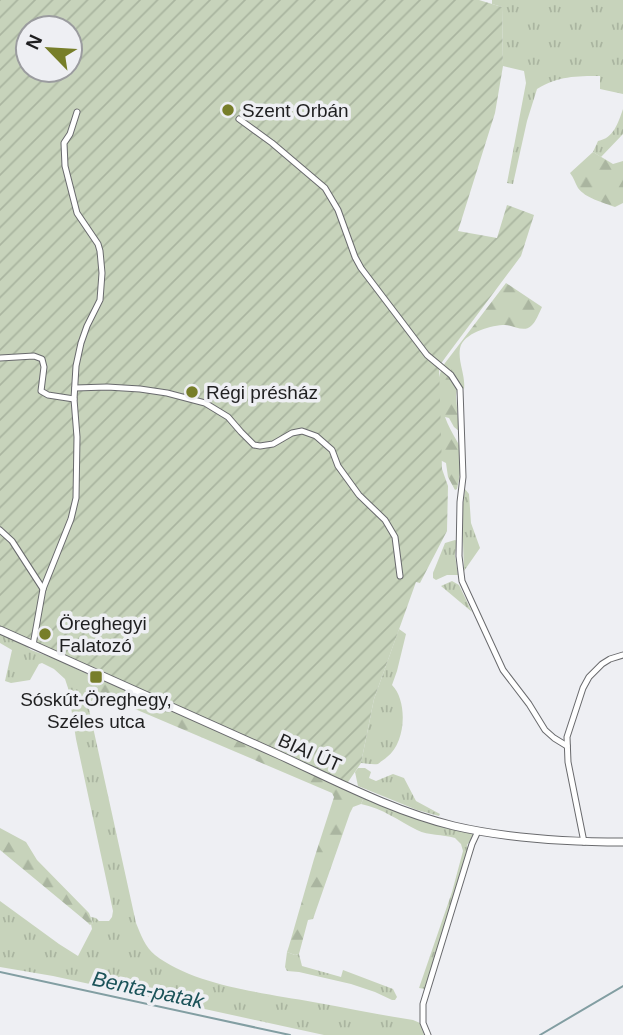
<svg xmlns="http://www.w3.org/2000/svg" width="623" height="1035" viewBox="0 0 623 1035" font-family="Arial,sans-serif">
	<defs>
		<pattern id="grass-tufts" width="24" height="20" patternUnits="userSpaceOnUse" patternTransform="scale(1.75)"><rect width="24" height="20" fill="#c7d3bb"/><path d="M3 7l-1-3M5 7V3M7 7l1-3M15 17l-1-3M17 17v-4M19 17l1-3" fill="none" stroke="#aab5a0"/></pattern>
		<pattern id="forest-firs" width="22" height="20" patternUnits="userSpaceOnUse" patternTransform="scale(1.75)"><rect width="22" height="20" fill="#c7d3bb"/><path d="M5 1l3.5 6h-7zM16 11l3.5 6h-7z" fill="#aab5a0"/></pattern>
		<pattern id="garden-furrows" width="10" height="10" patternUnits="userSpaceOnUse" patternTransform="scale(1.75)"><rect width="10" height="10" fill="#c7d3bb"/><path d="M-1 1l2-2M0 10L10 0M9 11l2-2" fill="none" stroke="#aab5a0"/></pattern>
	</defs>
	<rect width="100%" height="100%" fill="#eeeff3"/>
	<g fill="url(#grass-tufts)">
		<path d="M492 0H623V94L600 89V76C576 76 558 76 537 89L527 121 513 184 507 183 526 83 524 71 503 66 502 7 492 4Z"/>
		<path d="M623 109V134L601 157 593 152 598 141C614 138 618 123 623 109Z"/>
		<polygon points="465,489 469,494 471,523 480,548 464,571 462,512"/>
		<polygon points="455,540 457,541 455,555 458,575 447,575 436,580 433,578 433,573 445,543"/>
		<polygon points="452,581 459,585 472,612 441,586"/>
		<path d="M399 629 406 634 397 671 392 685C408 701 406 743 387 757 386 758 379 763 378 764 373 765 365 763 361 763L374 699Z"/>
		<path d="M0 633 22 643 31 650 58 660 100 680 89 709 136 923C141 935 145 947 155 955 195 986 264 993 313 1002 347 1008 380 1015 413 1020L420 1023 424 1035H324L53 976 0 967V901L59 944 78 956 92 929 91 924 93 923 91 917 96 918 99 921H109L112 917 113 911 76 739 68 688 65 679 54 669 42 663 39 664 30 680 11 683 5 681 12 650 0 643Z"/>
		<polygon points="358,768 365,768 371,772 369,778 376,781 393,774 404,778 416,801 440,814 439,816 417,810 358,786 355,772"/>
		<path d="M364 797 422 821 473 834 470 841 467 845 469 850 425 989 419 988 452 892 463 851 461 844 455 838C442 834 429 836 417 830 399 821 382 808 361 804Z"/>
		<polygon points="287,952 295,955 299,954 302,966 341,977 343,970 393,989 397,997 395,1000 392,1000 375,992 351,984 299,972 287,971 285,967"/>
	</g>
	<g fill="url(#forest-firs)">
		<path d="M593 152 613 164 623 161V203L615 207C604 203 585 198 578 188 575 183 574 178 570 173Z"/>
		<path d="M506 283 542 307C539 313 536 322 531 326 524 333 513 325 505 325 492 325 467 332 461 345 456 358 466 375 464 389L461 386 457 389 456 396 459 431 454 427 449 418 445 417C448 426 453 434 458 443 464 457 460 475 457 489L455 490 448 477 446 463 436 458 437 385 441 370 445 363Z"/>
		<polygon points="100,680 114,685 364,797 361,804 353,807 350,813 313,919 308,920 299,954 295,955 287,952 289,946 314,859 334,797 332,793 95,692"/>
		<polygon points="0,828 26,842 37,860 89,913 93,923 90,925 87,922 0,850"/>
	</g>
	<path fill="url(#garden-furrows)" fill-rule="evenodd" d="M0 0H479L502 7 503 66 495 113 458 231 497 238 507 205 534 215 521 256 439 366 442 469 448 486 447 531 420 583 416 582 374 699 361 763 346 785 0 630ZM28 28H70V70H28Z"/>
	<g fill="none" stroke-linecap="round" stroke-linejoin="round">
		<g stroke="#829ea2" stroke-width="2">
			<polyline points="0,972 290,1035"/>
			<polyline points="540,1035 623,986"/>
		</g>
		<g stroke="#696a6d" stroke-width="7">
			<g id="street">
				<polyline points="239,119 272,143 325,188 338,210 355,257 361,268 427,355 451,375 460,389 463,477 460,502 459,556 462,581 503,670 529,704 545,730 554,738 567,746"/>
				<polyline points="0,358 34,356 42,359 44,367 41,391 48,395 74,399"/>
				<polyline points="75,388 107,387 140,389 167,393 205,403 228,417 241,432 254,445 260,446 273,444 292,433 302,431 316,436 332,450 338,466 359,495 385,520 395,537 400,576"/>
				<polyline points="0,530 12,541 43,589"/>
				<polyline points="33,645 43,589 71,519 76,498 77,437 74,399 76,366 81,343 87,326 100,300 102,273 100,251 98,244 77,213 65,166 64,143 70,134 77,112"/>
				<polyline points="584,842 568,762 567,737 583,688 589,677 602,664 610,659 623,655"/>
				<polyline points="428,1035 423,1023 423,1004 472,844 478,831"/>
			</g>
		</g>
		<g stroke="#696a6d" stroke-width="9">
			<path id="secondary" d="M0 630C93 671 185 713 277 754 334 780 392 811 454 826 510 839 566 842 623 842"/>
		</g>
		<use href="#street" stroke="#fff" stroke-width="5"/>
		<use href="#secondary" stroke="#fff" stroke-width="7"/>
	</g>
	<g fill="#777e29" stroke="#eeeff3" stroke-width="2.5">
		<circle cx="228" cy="110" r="7"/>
		<circle cx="192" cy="392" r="7"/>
		<circle cx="45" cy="634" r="7"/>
		<rect x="89" y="670" width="14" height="14" rx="3.5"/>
	</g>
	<g text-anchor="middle" stroke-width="7" stroke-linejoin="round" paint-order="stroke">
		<g font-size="19" fill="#1f1f20" stroke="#eeeff3" text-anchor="start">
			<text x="242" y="117">Szent Orbán</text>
			<text x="206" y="399">Régi présház</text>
			<text x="59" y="630">Öreghegyi<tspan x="59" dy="22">Falatozó</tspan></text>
			<text x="96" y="706" text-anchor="middle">Sóskút-Öreghegy,<tspan x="96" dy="22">Széles utca</tspan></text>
		</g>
		<g font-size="19" fill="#1f1f20" stroke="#eeeff3">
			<text transform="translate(310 752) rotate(24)" y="7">BIAI ÚT</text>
		</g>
		<g font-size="21" font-style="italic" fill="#1b5359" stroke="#eeeff3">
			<text transform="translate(148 990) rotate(12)" y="7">Benta-patak</text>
		</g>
	</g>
	<g transform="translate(49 49) rotate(295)"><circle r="33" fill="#eeeff3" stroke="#9b9c9f" stroke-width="2"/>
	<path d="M0-5L12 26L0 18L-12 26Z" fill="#777e29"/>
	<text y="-10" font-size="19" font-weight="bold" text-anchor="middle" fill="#1f1f20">N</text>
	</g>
</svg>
